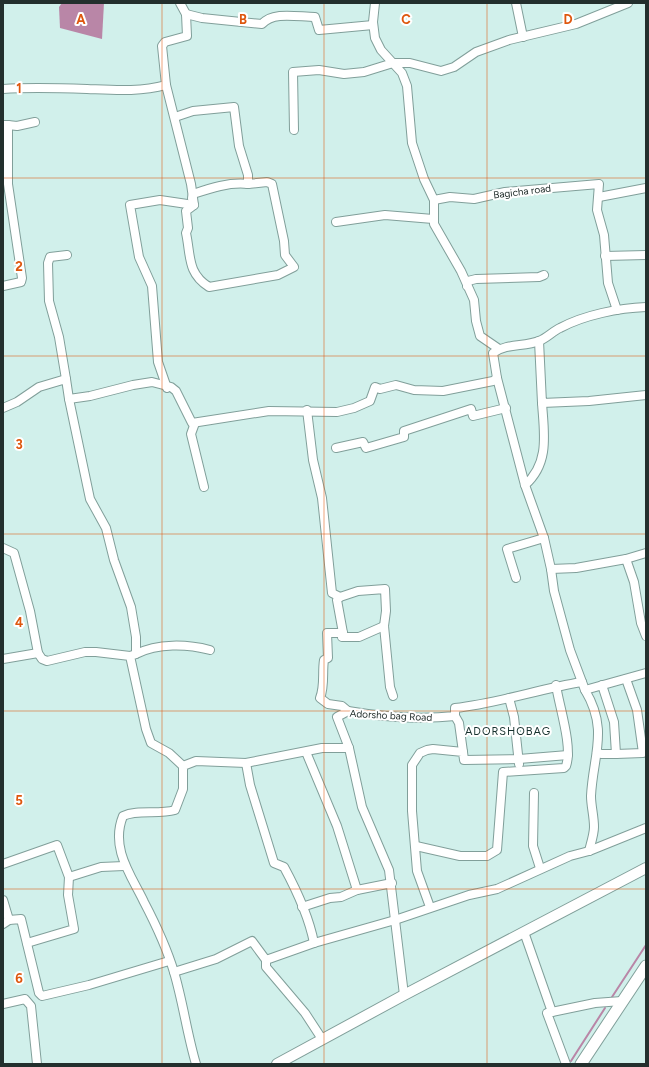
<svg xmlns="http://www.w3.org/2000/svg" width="649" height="1067" viewBox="0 0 649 1067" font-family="Figtree,sans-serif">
	<rect width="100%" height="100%" fill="#d1f0eb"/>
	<polygon fill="#b986a7" points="62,3 104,3 102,39 60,28 59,7"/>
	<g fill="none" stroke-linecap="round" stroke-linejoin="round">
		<g stroke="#b986a7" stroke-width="2">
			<polyline points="612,997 646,945"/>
			<polyline points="571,1061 605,1008"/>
		</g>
		<g stroke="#819f9a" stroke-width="10">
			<g id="minor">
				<polyline points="375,3 373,22 375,38 381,50 402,73 407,86 412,143 424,179 434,200 434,224 461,271 474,300 476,321 480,336 499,349"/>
				<polyline points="516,3 523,37"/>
				<path d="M186 14 202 18 262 24C273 11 298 17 315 17L319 30 373 25"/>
				<path d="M3 89C31 87 59 88 87 89 114 90 140 92 166 85"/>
				<path d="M175 117 193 111 234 107 239 146 248 175V184C229 182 211 188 193 194L192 198"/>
				<polyline points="3,125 8,125 8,184 22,278 21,282 3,286"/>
				<polyline points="8,125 17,126 35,122"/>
				<polyline points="294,130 293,72 319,70 344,74 364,72 393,63 410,63 441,71 454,67 476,52 509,40 576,24 628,3"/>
				<polyline points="599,197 646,188"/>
				<polyline points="434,200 450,197 474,199 505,192 599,184 597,210 604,235 608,283 617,310"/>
				<path d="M194 205 186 211 188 228 186 233C191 256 187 273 209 287L278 275 294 267 285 255 284 241 272 184 267 182 248 184"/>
				<polyline points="336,222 385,215 433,219"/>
				<polyline points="605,256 646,255"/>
				<polyline points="467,286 468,281 476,279 539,277 544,275"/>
				<polyline points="539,341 542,403 589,401 646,395"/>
				<polyline points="497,378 525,485 544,538 551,569 554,591 570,650 582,682"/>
				<polyline points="66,379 59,337 49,301 48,263 50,257 67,255"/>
				<polyline points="167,388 158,362 152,286 139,257 130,205 160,200 194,205 191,184 166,85 162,46 165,42 187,36 186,14 180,3"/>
				<polyline points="69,399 90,499 106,528 114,560 131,607 136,637 136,654 130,656"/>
				<path d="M3 408 17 402 39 387 66 379 69 399 90 396 133 385 152 382 171 387 176 391 192 423 269 411 337 412 354 408 370 401 375 387 380 389 396 385 414 390 443 391 493 381 497 378 493 353C507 343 524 347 539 341 547 338 553 331 560 328 584 315 619 308 646 307"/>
				<path d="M307 410 313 460 322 498 332 593 340 597 337 600 343 633H327L328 658 324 660C322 672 325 686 320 698L328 704 342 706 348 711"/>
				<polyline points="195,423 191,434 204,487"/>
				<polyline points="336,448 363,442 366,448 404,437 404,431 471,409 473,416 506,408"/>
				<path d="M525 485C550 463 544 433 542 403"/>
				<polyline points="3,548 14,553 30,611 38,653 42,659 47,661 85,652 96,652 130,656 146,729 151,743 169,753 183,766"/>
				<polyline points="626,559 646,553"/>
				<polyline points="551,569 576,568 626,559 634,582 641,623 646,636"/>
				<polyline points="516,578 507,549 544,538"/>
				<polyline points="340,597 358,591 385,589 386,611 384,626 390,687 393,696"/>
				<polyline points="343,633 342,637 359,637 384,626"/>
				<path d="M136 654C158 643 187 644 210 650"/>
				<polyline points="3,659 38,653"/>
				<path d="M585 690C609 730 593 755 591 796 591 806 594 816 594 827 594 834 591 843 589 851"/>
				<polyline points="509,698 514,717 519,764"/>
				<polyline points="455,716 459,723 463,752"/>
				<polyline points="349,748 362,807 389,870 404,995"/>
				<polyline points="306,752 337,826 357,890"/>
				<polyline points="597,752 601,754 616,754 614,722 602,685"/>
				<polyline points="616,754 643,753 637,710 626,679"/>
				<path d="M246 763 250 785 274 863 284 867C297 891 309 917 314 943"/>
				<polyline points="534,793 533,846 540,868"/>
				<path d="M416 846 460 856H487L497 850 503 772 564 768 566 766C573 747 559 706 556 685"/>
				<polyline points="3,864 57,845 69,877 101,867 124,866"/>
				<polyline points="3,900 9,920"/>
				<polyline points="302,907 330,898 341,897 357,890 392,883"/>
				<polyline points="430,907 417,871 412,811 412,765 420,753 427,750 433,749 463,752 464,760 519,759 568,755"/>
				<polyline points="3,924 9,920 21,919 39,993 42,996 89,985 169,961"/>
				<polyline points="524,932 552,1012"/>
				<polyline points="27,943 74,929 68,895 69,877"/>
				<polyline points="266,960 266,967 305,1013 322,1039"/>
				<polyline points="174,972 216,959 252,941 266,960 314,943 395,920 469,895 497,889 570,856 589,851 646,828"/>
				<polyline points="3,1004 25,999 31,1006 37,1064"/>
				<path d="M196 1064C187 1034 183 1002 174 972 167 949 155 923 144 902 131 875 110 848 123 816 138 809 158 815 175 810L183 789V766L196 761 246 763 322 748H349L337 717 348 711C383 717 419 720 455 716V708C499 703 539 689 582 682L585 690 646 673"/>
				<polyline points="566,1064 547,1013 595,1003 622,1001"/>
			</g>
		</g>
		<g stroke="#819f9a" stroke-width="12">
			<polyline id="tertiary" points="277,1064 404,995 646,868"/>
		</g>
		<g stroke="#819f9a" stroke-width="13">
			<polyline id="secondary" points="581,1064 646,966"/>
		</g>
		<use href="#minor" stroke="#fff" stroke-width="8"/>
		<use href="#tertiary" stroke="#fff" stroke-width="10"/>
		<use href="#secondary" stroke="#fff" stroke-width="11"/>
	</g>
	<path fill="none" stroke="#de570e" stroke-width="1" stroke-opacity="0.55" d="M162 3V1064M324 3V1064M487 3V1064M3 178H646M3 356H646M3 534H646M3 711H646M3 889H646"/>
	<g text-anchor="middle" stroke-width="4" stroke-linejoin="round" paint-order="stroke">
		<g font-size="10" fill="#232f2d" stroke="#fff">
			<text transform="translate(522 191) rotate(-7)" y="4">Bagicha road</text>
			<text transform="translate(391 715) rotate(3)" y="4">Adorsho bag Road</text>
		</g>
		<g font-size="11" letter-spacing="1" fill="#16312e" stroke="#fff">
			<text x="508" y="735">ADORSHOBAG</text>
		</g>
	</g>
	<g font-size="13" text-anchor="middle" font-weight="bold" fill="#de570e" stroke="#fff" stroke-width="4" stroke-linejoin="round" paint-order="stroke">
		<text x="81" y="24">A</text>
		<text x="243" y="24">B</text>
		<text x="406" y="24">C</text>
		<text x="568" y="24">D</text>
		<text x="19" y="93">1</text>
		<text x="19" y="271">2</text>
		<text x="19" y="449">3</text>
		<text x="19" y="627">4</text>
		<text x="19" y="805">5</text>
		<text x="19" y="983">6</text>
	</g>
	<rect width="649" height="1067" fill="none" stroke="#232f2d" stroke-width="8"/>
</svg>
